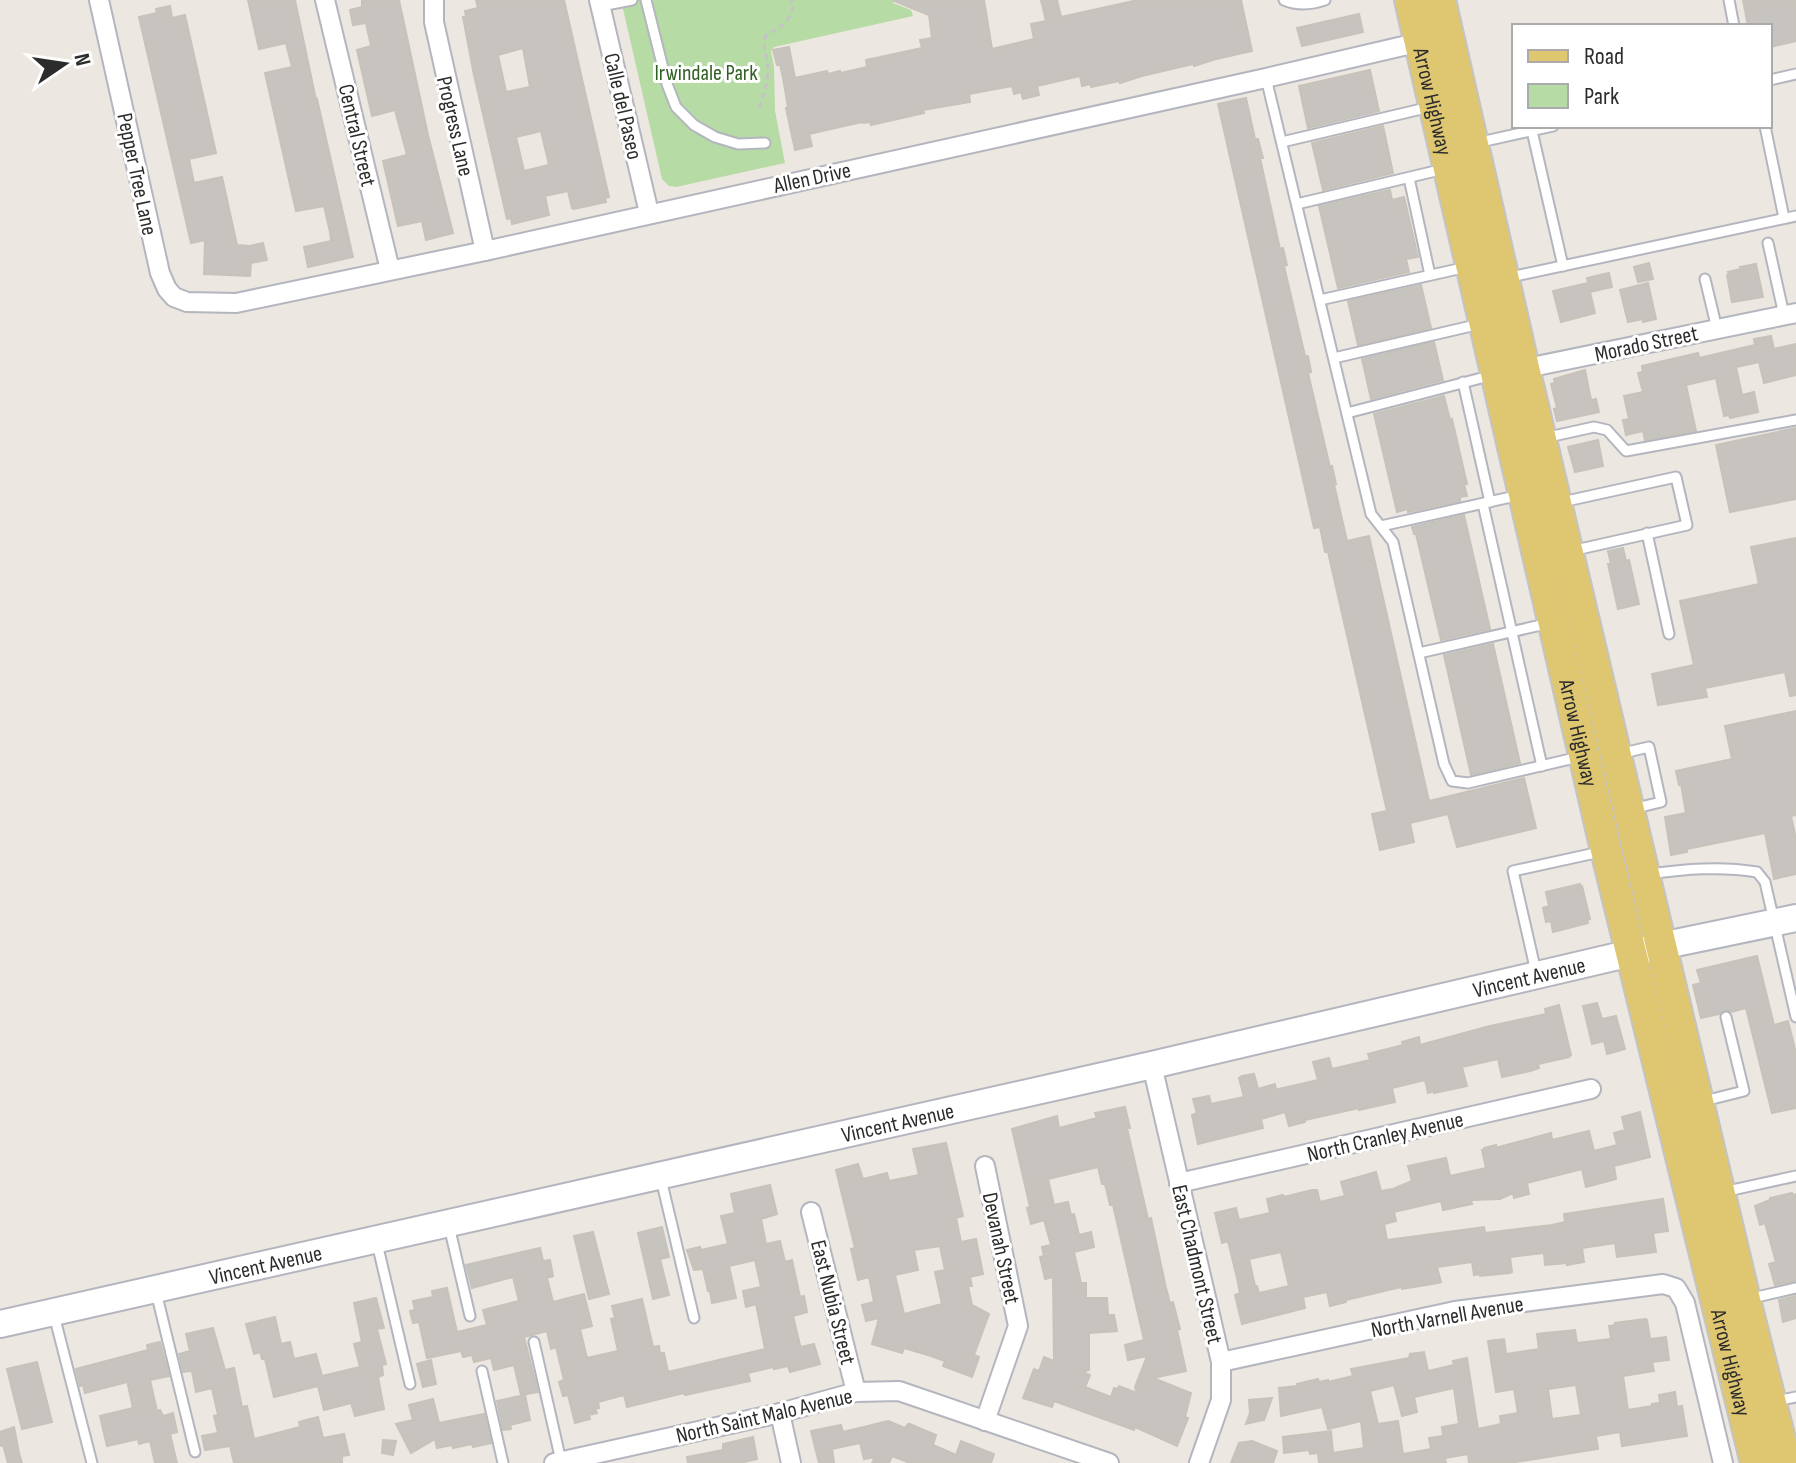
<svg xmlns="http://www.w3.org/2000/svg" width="1796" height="1463" viewBox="0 0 1796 1463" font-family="'Sofia Sans Condensed',sans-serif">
	<rect width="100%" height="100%" fill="#ece7e0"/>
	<polygon fill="#b6dba4" points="621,0 893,0 893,3 911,10 913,16 774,47 771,51 774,67 775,111 785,163 676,187 669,186 662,179"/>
	<g fill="#c7c3bf" stroke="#c7c2ba" stroke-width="2" fill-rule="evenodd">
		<polygon points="248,0 295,0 316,100 317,99 353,257 308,267 304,247 331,241 330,232 324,206 296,211 265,73 292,67 286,43 259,49"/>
		<polygon points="362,0 399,0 428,135 453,233 426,240 422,221 398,226 383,161 407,155 395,110 372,116 357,50 371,46 366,23 353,25 350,10 362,7"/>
		<path d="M476 0H564L609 197 605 198 606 202 574 209 572 208 568 191 545 196 549 215 512 224 511 218 507 219 474 75 463 17H466L465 11 478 8ZM523 48 530 87 506 92 498 55ZM541 131 549 165 524 171 516 137Z"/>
		<polygon points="892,0 984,0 992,49 1034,39 1031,24 1046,21 1041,0 1057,0 1061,17 1138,0 1241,0 1252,51 1216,59 1194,66 1193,64 1142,76 1120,83 1119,81 1091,87 1091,84 1082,86 1080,76 1037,86 1039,95 1023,99 1021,92 1014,94 1012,86 969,94 970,102 923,110 924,113 871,125 870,122 863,123 862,122 809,134 812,146 795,150 786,108 788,107 783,78 780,65 777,65 773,50 789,47 795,78 827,71 828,74 840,71 841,73 867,67 866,60 922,48 920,40 932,38 929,15"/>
		<polygon points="1743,0 1796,0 1796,41 1770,47 1770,26 1748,26"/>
		<polygon points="170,6 172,18 185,15 216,153 189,159 194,183 222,177 237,245 250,246 263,243 267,260 251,263 250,276 204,274 205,240 191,243 139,17 157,13 156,9"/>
		<polygon points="1359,14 1363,32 1302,46 1297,28"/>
		<polygon points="1370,70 1379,111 1308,128 1299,86"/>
		<polygon points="1246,98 1255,139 1258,139 1263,158 1260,158 1280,249 1283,248 1287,265 1284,266 1305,356 1308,356 1311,372 1308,373 1330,467 1332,466 1336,484 1334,484 1347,541 1369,536 1429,801 1524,778 1536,828 1457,847 1448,814 1410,823 1414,842 1380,850 1372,814 1387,811 1328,552 1325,552 1320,527 1314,528 1218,104"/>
		<polygon points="1383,126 1393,173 1323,190 1312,143"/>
		<polygon points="1390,190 1392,200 1404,197 1418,257 1406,259 1409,272 1338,288 1319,206"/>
		<polygon points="1649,263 1653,279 1638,282 1634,267"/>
		<polygon points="1756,264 1763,297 1732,302 1727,275 1729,274 1728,272 1741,269 1740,267"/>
		<polygon points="1609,273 1612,287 1590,292 1595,313 1561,322 1553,291 1588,283 1587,278"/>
		<polygon points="1648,283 1656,319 1643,322 1643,319 1628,322 1620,290"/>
		<polygon points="1421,285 1431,328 1358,345 1348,301"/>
		<polygon points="1771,336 1774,349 1796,344 1796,375 1764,383 1759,362 1736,367 1742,395 1754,392 1758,412 1730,418 1729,415 1724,416 1716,378 1686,385 1696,431 1645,440 1643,431 1626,435 1623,420 1629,419 1624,396 1643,392 1638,373 1643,372 1642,366 1698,353 1699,358 1755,345 1754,339"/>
		<polygon points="1434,342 1443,380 1371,399 1362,359"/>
		<polygon points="1585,370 1591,400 1596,399 1599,412 1557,421 1554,409 1557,408 1551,384 1555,383 1554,379"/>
		<polygon points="1444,396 1450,420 1452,419 1467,484 1464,484 1467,496 1460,497 1460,501 1408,512 1408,509 1397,512 1374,414"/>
		<polygon points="1796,428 1796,499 1730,512 1716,445"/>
		<polygon points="1598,440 1603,466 1575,472 1568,447"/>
		<polygon points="1464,515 1490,629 1441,640 1416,534 1414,534 1412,527"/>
		<polygon points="1796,538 1796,695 1790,696 1785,672 1705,688 1707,697 1658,705 1652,674 1694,665 1680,601 1759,584 1751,547"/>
		<polygon points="1623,548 1626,561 1629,560 1639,604 1618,609 1608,564 1611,564 1608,551"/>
		<polygon points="1493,644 1520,763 1471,775 1444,655"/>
		<polygon points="1796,711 1796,815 1791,816 1796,839 1796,874 1774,879 1765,833 1687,849 1687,852 1671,855 1665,817 1686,813 1681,784 1679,785 1676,771 1732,759 1725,726"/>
		<polygon points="1580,884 1580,886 1582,886 1590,919 1587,920 1588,923 1553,932 1551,921 1546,922 1543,908 1549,906 1546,892"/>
		<polygon points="1757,956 1774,1025 1788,1021 1796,1053 1796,1108 1772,1113 1746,1008 1731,1012 1725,1010 1719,1014 1701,1018 1693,985 1701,983 1697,970"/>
		<polygon points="1597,1003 1602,1019 1616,1016 1625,1049 1607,1054 1604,1041 1592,1044 1583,1006"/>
		<polygon points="1559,1005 1571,1055 1569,1057 1538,1064 1539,1068 1530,1071 1502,1077 1498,1059 1462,1067 1467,1086 1434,1093 1434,1091 1428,1093 1425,1080 1392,1088 1395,1102 1359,1110 1359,1108 1305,1120 1305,1122 1289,1126 1285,1112 1261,1119 1263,1128 1198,1144 1192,1115 1197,1113 1193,1099 1209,1096 1211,1104 1244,1097 1239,1078 1242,1076 1254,1074 1258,1089 1275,1084 1276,1090 1279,1089 1318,1080 1313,1062 1329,1058 1332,1069 1370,1060 1368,1054 1403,1045 1402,1042 1419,1037 1420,1045 1490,1026 1546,1014 1545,1009"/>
		<path d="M1125 1107 1130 1128H1127L1148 1219 1151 1218 1166 1288 1170 1303 1173 1302 1180 1329 1177 1330 1186 1371 1153 1378 1191 1393 1185 1417 1188 1418 1177 1446 1135 1427 1134 1430 1054 1401 1052 1407 1023 1398 1034 1369 1039 1371 1044 1357 1054 1361 1053 1277 1045 1279 1040 1257 1044 1256 1042 1247 1051 1245 1044 1220 1031 1224 1027 1208 1030 1207 1012 1129 1057 1116 1059 1128 1097 1118 1095 1113ZM1098 1167 1102 1184H1105L1110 1205H1113L1144 1340 1125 1345 1128 1360 1147 1356 1135 1387 1137 1393 1119 1386 1118 1389 1114 1388 1111 1397 1085 1387 1090 1375 1082 1372 1089 1370V1333L1117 1331 1114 1315H1108L1107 1298H1086V1283H1081L1074 1252 1094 1247 1091 1232 1079 1235 1074 1214 1071 1215 1068 1202 1054 1205 1048 1179Z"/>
		<path d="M1640 1112 1650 1157 1614 1166 1616 1179 1586 1187 1582 1169 1527 1183 1529 1194 1514 1198 1513 1193 1500 1199 1471 1200 1472 1204 1443 1210 1441 1201 1394 1212 1396 1221 1384 1224 1387 1240 1484 1227 1485 1233 1552 1225 1565 1222 1564 1214 1663 1199 1668 1231 1653 1233 1656 1252 1617 1257 1615 1243 1582 1248 1584 1262 1567 1265V1263L1545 1265 1544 1253 1510 1257 1512 1272 1510 1273 1480 1276V1274L1474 1275 1472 1262 1437 1267 1441 1282 1438 1283 1402 1289 1401 1287 1346 1300V1302L1330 1306 1327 1292 1303 1297 1305 1308 1242 1324 1235 1295 1240 1293 1237 1278 1228 1241 1222 1243 1215 1213 1236 1208 1239 1220 1270 1213 1267 1199 1283 1195 1284 1197 1312 1190H1317L1320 1202 1345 1196 1341 1182 1376 1172 1381 1191 1393 1189 1412 1181 1408 1166 1446 1158 1450 1176 1486 1168 1482 1150H1484V1148L1496 1145V1147H1499L1551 1133 1552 1140 1589 1131 1594 1151 1617 1145 1614 1133 1625 1130 1622 1117ZM1281 1252 1289 1286 1259 1293 1257 1286H1255L1249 1259Z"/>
		<path d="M946 1143 963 1216 956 1218 961 1242 976 1239 983 1274 970 1277 972 1286H968L972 1305 989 1314 974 1355 979 1357 972 1377 943 1366 945 1361 928 1355 904 1348 902 1353 872 1344 879 1318 866 1321 862 1305 874 1302 869 1277 858 1280 851 1249 855 1248 836 1170 858 1164 863 1179 887 1173 889 1181 919 1175 913 1149ZM940 1246 945 1270 935 1272 942 1304 904 1314 895 1275 918 1270 914 1250Z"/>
		<polygon points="770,1185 777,1214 761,1219 766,1244 780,1241 785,1262 792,1260 800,1297 804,1296 807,1312 793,1316 800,1345 801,1347 814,1344 820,1364 790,1372 788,1366 774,1369 773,1367 748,1373 750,1381 685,1395 684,1393 627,1407 624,1395 598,1402 599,1408 595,1409 597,1413 589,1415 590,1419 575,1423 568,1395 563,1396 559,1382 564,1380 556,1347 551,1349 547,1331 524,1337 538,1392 521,1395 514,1365 494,1370 491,1358 474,1362 472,1355 463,1357 461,1351 427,1358 419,1322 413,1323 410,1311 415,1310 413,1301 433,1297 432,1291 447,1288 457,1332 487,1325 483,1310 519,1301 513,1277 472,1288 466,1265 540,1248 543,1261 550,1260 553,1276 547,1278 553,1302 584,1294 592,1326 580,1329 587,1358 618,1351 611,1319 615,1318 612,1306 642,1299 653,1347 659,1346 660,1353 664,1353 668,1372 765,1349 756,1304 746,1307 743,1291 761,1287 755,1260 729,1266 736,1298 712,1303 710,1291 708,1291 703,1269 694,1270 687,1250 700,1247 701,1250 728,1244 721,1216 735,1213 731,1194"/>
		<polygon points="1792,1193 1793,1195 1796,1194 1796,1281 1775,1285 1769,1264 1776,1262 1765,1223 1760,1225 1755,1206 1770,1200 1770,1198"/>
		<polygon points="662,1227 669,1257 660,1259 669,1295 653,1299 638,1233"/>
		<polygon points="593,1232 609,1294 589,1299 574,1236"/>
		<polygon points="1796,1296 1796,1318 1783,1322 1779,1300"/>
		<polygon points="376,1298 384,1328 377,1329 386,1364 382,1365 383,1375 378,1377 384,1409 355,1416 351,1403 324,1410 318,1386 274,1397 265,1359 262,1359 260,1352 254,1354 246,1324 275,1317 281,1344 290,1342 294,1359 316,1354 322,1376 360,1367 354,1344 362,1342 354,1303"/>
		<path d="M1645 1319 1647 1320 1650 1339 1666 1337 1669 1360 1652 1362 1654 1371 1623 1376 1628 1410 1652 1406V1404L1660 1403 1659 1395 1675 1392 1677 1407 1682 1406 1687 1436 1622 1446 1620 1432 1596 1436 1598 1449 1509 1463H1469L1468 1454 1445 1458 1446 1463H1319L1318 1453 1310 1454 1309 1450 1284 1453 1283 1437 1331 1431 1333 1453 1364 1448 1361 1421 1328 1429 1322 1407 1281 1416 1279 1388 1298 1386 1297 1384 1318 1379 1319 1382 1328 1380V1382L1353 1376 1351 1369 1409 1358 1410 1354 1424 1352 1428 1371 1454 1365 1453 1361 1467 1358 1478 1429 1501 1424 1500 1416 1518 1413 1514 1389 1496 1392 1488 1341 1504 1339 1506 1354 1539 1349 1537 1334 1575 1330 1577 1343 1611 1339 1609 1326 1615 1325V1323ZM1394 1385 1402 1416 1417 1412 1414 1397 1454 1388 1459 1424 1442 1427 1443 1436 1429 1438 1431 1449 1403 1454 1398 1421 1378 1424 1370 1391ZM1576 1385 1581 1415 1552 1419 1548 1389Z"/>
		<polygon points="213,1328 225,1370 234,1368 242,1407 247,1406 254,1439 300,1427 299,1422 318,1417 323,1438 344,1434 349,1455 342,1456 342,1463 234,1463 230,1446 205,1450 202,1436 218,1433 214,1416 218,1415 212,1388 196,1392 192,1371 183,1372 179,1354 190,1351 186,1334"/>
		<polygon points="160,1342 169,1376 150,1380 157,1411 160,1410 163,1416 173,1413 177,1432 170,1434 177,1463 155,1463 150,1441 139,1444 138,1439 107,1446 100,1416 133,1408 128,1385 127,1382 85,1393 83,1385 80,1386 76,1369 148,1350 147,1345"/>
		<polygon points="431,1360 436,1384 423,1387 417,1364"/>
		<polygon points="37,1362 52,1422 22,1429 7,1369"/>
		<polygon points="525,1395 530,1420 510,1425 511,1429 503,1430 497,1401"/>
		<polygon points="1272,1398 1264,1420 1246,1424 1250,1413 1249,1400"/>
		<polygon points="433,1399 439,1423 484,1414 491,1443 473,1447 472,1444 453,1448 452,1445 437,1448 435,1439 411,1453 396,1424 413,1420 409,1405"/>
		<polygon points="888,1421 905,1428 908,1424 910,1424 936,1435 933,1445 956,1455 961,1441 994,1454 991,1463 910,1463 892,1456 889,1463 872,1463 875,1457 864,1459 860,1443 832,1449 834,1463 819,1463 811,1431 841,1425 843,1432"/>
		<polygon points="14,1427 19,1453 22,1463 8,1463 3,1445 0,1446 0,1432"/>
		<polygon points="753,1437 757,1459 740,1463 688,1463 687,1457 723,1450 723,1444"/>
		<polygon points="383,1440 396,1441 393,1455 382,1453"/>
		<polygon points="1252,1441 1277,1451 1273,1463 1231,1463 1239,1443"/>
	</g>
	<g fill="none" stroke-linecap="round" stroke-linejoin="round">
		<g stroke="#b3b6be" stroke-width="13">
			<g id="lane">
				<polyline points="646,0 667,84 676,107 694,125 715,137 738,144 765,143"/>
				<path d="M1284 0C1298 6 1311 5 1325 0"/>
				<polyline points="1729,0 1734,26"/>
				<polyline points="601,6 632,0"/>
				<polyline points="1266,78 1371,514 1393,542 1444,764 1452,781 1468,783 1579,757"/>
				<polyline points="1770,80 1796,74"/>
				<polyline points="1765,126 1784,218"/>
				<polyline points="1532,131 1563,266"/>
				<polyline points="1282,142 1430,107"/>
				<polyline points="1476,143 1553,126"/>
				<polyline points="1409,178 1430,275"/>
				<polyline points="1297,204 1444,169"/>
				<polyline points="1768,243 1784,315"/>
				<polyline points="1506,278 1796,216"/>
				<polyline points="1705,279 1717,329"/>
				<polyline points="1320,300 1467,267"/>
				<polyline points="1334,358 1480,324"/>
				<polyline points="1463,382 1490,502"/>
				<polyline points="1347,413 1493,375"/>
				<polyline points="1544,438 1594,427 1607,430 1626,451 1796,420"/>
				<polyline points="1562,502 1676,477 1687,525 1571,551"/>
				<polyline points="1483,504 1542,766"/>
				<polyline points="1381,526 1520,495"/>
				<polyline points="1647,533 1669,634"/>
				<polyline points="1419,653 1550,623"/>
				<polyline points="1619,754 1649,747 1661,802 1632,809"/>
				<path d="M1649 874C1685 869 1721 866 1757 872L1765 882 1796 1017"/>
				<polyline points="1536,972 1513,871 1600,852"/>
				<polyline points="1704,1101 1744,1091 1726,1017"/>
				<polyline points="661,1179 694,1318"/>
				<polyline points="1723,1192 1796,1176"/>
				<polyline points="449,1226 470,1316"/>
				<polyline points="377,1243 410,1384"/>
				<polyline points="156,1292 195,1452"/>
				<polyline points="1748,1299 1796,1288"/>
				<polyline points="54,1315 92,1463"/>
				<polyline points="534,1342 561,1461"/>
				<polyline points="482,1371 503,1463"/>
				<polyline points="1776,1401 1796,1397"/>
			</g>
		</g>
		<g stroke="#b3b6be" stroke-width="22">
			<g id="street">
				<polyline points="99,0 160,273 167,289 174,297 187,302 236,303 485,251 1266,78 1429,40"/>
				<polyline points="325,0 390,270"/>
				<polyline points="434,0 434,22 485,251"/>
				<polyline points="599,0 649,213"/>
				<polyline points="1517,370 1796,313"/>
				<polyline points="1152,1065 1221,1362 1221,1400 1199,1463"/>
				<polyline points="985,1166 1018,1326 985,1421"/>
				<polyline points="1179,1183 1591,1089"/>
				<polyline points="811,1212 856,1392"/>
				<polyline points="1221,1362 1455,1311 1663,1284 1676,1288 1685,1303 1723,1463"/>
				<polyline points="780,1413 791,1463"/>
				<polyline points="554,1463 780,1413 856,1392 899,1391 1109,1463"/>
			</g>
		</g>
		<g stroke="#b3b6be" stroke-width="30">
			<g id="secondary">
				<path id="s1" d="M0 1324 1152 1065 1661 946 1796 918"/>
			</g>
		</g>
		<g stroke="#c4c4c4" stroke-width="34">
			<g id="primary">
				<path id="s2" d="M1410 0 1606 850 1756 1463"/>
				<polyline points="1440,0 1524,368 1745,1300 1786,1463"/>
			</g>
		</g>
		<path stroke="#c4c4c4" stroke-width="3" stroke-dasharray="6 4" stroke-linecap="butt" d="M759 108C764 95 768 82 768 68 767 53 762 51 766 35 781 27 789 23 794 5L790 0"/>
		<use href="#lane" stroke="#fff" stroke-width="9"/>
		<use href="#street" stroke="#fff" stroke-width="18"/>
		<use href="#secondary" stroke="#fff" stroke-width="26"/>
		<use href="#primary" stroke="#dfc671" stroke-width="30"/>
	</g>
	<g text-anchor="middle" stroke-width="6" stroke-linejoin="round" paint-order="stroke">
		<g font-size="22" fill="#316124" stroke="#fff">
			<text x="706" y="80">Irwindale Park</text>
		</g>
		<g font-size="22" fill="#2c2c2c" stroke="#fff">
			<text dy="8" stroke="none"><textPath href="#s2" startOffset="104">Arrow Highway</textPath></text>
			<text transform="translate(624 106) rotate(77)" y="8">Calle del Paseo</text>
			<text transform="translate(456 126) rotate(77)" y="8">Progress Lane</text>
			<text transform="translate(358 135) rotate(77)" y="8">Central Street</text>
			<text transform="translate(138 174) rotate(78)" y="8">Pepper Tree Lane</text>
			<text transform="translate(812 177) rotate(-12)" y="8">Allen Drive</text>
			<text transform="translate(1646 343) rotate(-12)" y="8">Morado Street</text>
			<text dy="8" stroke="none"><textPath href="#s2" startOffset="752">Arrow Highway</textPath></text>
			<text dy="8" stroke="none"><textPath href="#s1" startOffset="1568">Vincent Avenue</textPath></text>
			<text dy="8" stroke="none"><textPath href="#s1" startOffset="920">Vincent Avenue</textPath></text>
			<text transform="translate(1385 1136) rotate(-13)" y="8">North Cranley Avenue</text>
			<text transform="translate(1002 1248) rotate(78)" y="8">Devanah Street</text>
			<text dy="8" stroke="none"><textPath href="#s1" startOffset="272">Vincent Avenue</textPath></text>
			<text transform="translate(1198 1264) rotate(77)" y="8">East Chadmont Street</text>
			<text transform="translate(834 1302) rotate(76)" y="8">East Nubia Street</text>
			<text transform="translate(1447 1316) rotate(-10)" y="8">North Varnell Avenue</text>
			<text dy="8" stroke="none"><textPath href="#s2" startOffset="1400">Arrow Highway</textPath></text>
			<text transform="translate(764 1415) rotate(-13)" y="8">North Saint Malo Avenue</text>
		</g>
	</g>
	<rect x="1512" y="24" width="260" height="104" fill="#ffffff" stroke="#ababab" stroke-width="2"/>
	<rect x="1528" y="50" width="40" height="12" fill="#dfc671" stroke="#ababab" stroke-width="2"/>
	<text x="1584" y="64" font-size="24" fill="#2c2c2c">Road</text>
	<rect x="1528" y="84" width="40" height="24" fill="#b6dba4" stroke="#ababab" stroke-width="2"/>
	<text x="1584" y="104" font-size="24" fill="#2c2c2c">Park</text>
	<g transform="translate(64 64) rotate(77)" stroke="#ffffff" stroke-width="6" paint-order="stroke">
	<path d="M0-6L14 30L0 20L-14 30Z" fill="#2c2c2c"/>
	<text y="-12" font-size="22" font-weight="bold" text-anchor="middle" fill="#2c2c2c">N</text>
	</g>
</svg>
